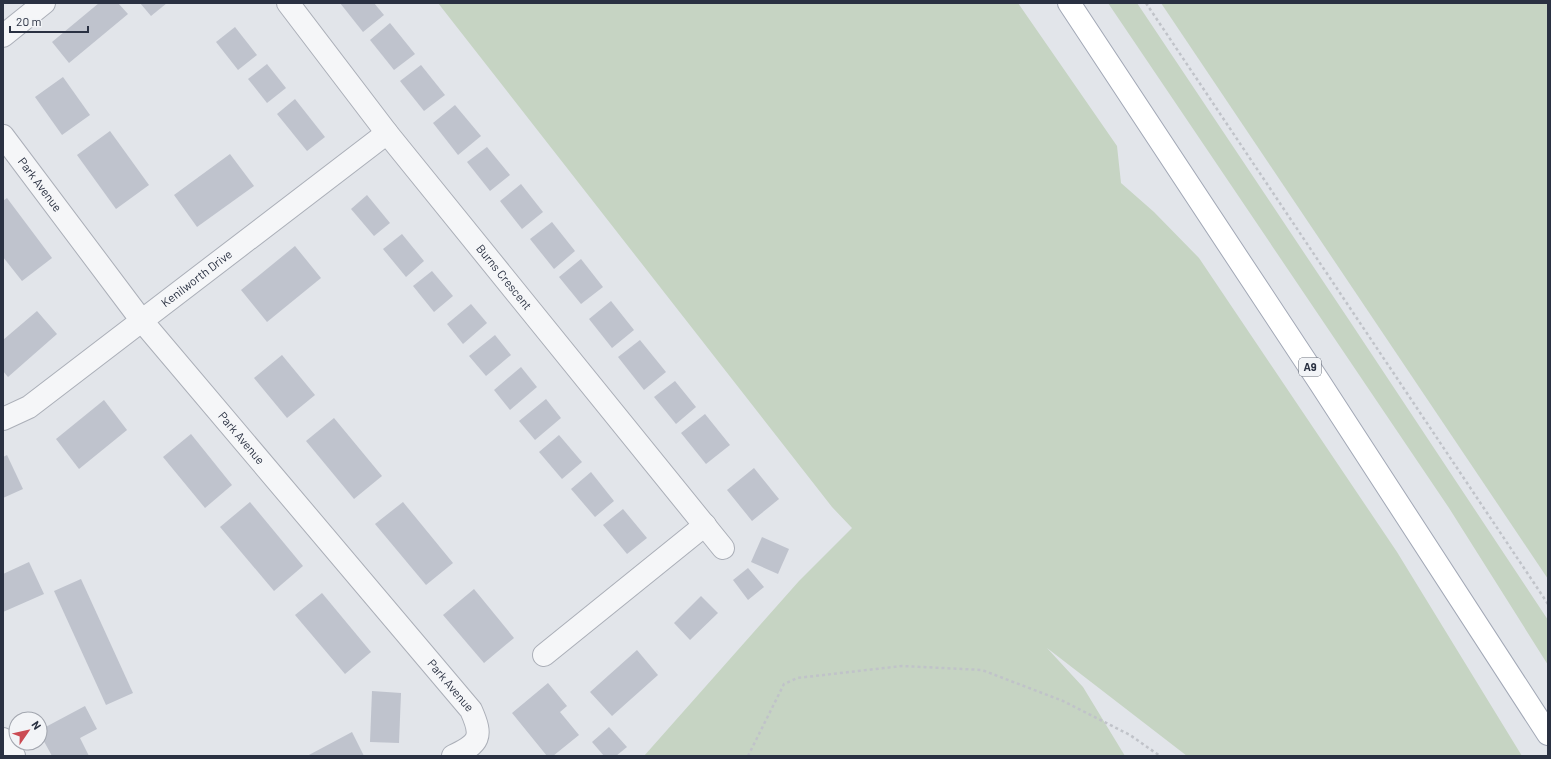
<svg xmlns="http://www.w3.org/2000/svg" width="1551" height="759" viewBox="0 0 1551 759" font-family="Barlow,sans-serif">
	<rect width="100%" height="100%" fill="#e2e5ea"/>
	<g fill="#c6d4c3">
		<polygon points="438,3 1018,3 1117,146 1121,183 1154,212 1199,258 1397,552 1522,756 1187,756 1047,648 1083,687 1125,756 644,756 799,581 852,528 832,507"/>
		<polygon points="1108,3 1137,3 1349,320 1548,620 1548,665 1449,508"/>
		<polygon points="1161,3 1548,3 1548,579"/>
	</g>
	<g fill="#bfc3cd">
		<polygon points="99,3 118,3 128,14 69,63 52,42"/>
		<polygon points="140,3 167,3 151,16"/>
		<polygon points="340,3 374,3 384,15 363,32"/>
		<polygon points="390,23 415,54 394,70 370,40"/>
		<polygon points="235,27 257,55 238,70 216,42"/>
		<polygon points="267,64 286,88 267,103 248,79"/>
		<polygon points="421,65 445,95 424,111 400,81"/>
		<polygon points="63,77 90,115 62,135 35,97"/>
		<polygon points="295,99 325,137 307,151 277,114"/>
		<polygon points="455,105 481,136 458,155 433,123"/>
		<polygon points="110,131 149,185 116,209 77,155"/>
		<polygon points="487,147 510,175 490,191 467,162"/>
		<polygon points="230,154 254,186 197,227 174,195"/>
		<polygon points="521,184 543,212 522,229 500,201"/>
		<polygon points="367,195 390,223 374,236 351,209"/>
		<polygon points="7,198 52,258 22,281 3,257 3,201"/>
		<polygon points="552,222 575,251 554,269 530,239"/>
		<polygon points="402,234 424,261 406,277 383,249"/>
		<polygon points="295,246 321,278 267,322 241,290"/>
		<polygon points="581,259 603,287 581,304 559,277"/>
		<polygon points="432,271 453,296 434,312 413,286"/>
		<polygon points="611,301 634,330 612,348 589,319"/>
		<polygon points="471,304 487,323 463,344 447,324"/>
		<polygon points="37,311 57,334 8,377 3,371 3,340"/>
		<polygon points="495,335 511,355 486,376 469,356"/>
		<polygon points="640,340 666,372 644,390 618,357"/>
		<polygon points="282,355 315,395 287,418 254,378"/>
		<polygon points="521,367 537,387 510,410 494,390"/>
		<polygon points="675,381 696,407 676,424 654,397"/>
		<polygon points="546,399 561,418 535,440 519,421"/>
		<polygon points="104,400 127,430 79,469 56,439"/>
		<polygon points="705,414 730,445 706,464 681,433"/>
		<polygon points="334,418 382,476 354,499 306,441"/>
		<polygon points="191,434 232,485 205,508 163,457"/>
		<polygon points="559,435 582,462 562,479 539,452"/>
		<polygon points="7,455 23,489 3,498 3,457"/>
		<polygon points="754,468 779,499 752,521 727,490"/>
		<polygon points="591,472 614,501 595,517 571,489"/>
		<polygon points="250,502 303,566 274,591 220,527"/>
		<polygon points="403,502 453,563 426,585 375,524"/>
		<polygon points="623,509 647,538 627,554 603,525"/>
		<polygon points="762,537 789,549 778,574 751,562"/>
		<polygon points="29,562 44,594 3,612 3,574"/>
		<polygon points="748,568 764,587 748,600 733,580"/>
		<polygon points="81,579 133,693 106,705 54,591"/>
		<polygon points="474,589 514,638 484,663 443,615"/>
		<polygon points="322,593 371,652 345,674 295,615"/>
		<polygon points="701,596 718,613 690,640 674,623"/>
		<polygon points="637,650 658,675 612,716 590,692"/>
		<polygon points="548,683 567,706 560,712 579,735 553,756 547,756 512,713"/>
		<polygon points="372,691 401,693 399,743 370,742"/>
		<polygon points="85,706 97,729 80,738 89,756 52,756 40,734 40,730"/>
		<polygon points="609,727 627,747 616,756 604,756 592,742"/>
		<polygon points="352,732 364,756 307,756"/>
	</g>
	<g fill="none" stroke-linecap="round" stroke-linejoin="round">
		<g stroke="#abafb8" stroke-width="24">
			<g id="minor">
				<path id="s1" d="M288 3 387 133 723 548"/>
				<polyline points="3,36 44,3"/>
				<path id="s2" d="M3 136 142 321 471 710C483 737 480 743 453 756"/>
				<path id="s3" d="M3 419 29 407 387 133"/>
				<polyline points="544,655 705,525"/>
				<polyline points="3,739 14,756"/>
			</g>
		</g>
		<g stroke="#a2a8b6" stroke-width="24">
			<polyline id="major" points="1069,3 1320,383 1548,734"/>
		</g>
		<g stroke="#c0c3c9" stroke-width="2.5" stroke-dasharray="3 3" stroke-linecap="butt">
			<polyline points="1146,3 1548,604"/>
			<polyline points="748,756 784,684 797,678 902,666 982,670 1063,701 1130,735 1160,756"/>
		</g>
		<use href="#minor" stroke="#f5f6f8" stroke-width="22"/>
		<use href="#major" stroke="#fff" stroke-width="22"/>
	</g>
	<g text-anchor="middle" stroke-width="3" stroke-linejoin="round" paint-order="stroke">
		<rect fill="#f2f4f7" stroke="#666c78" stroke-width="1" x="1299" y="358" width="22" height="18" rx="3"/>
		<g font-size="11" font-weight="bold" fill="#2a3142">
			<text x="1310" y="371">A9</text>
		</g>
		<g font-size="12" fill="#2a3142" stroke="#f2f4f7">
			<text dy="4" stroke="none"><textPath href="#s2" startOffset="61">Park Avenue</textPath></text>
			<text dy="4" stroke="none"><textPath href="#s1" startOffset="349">Burns Crescent</textPath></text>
			<text dy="4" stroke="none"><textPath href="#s3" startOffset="240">Kenilworth Drive</textPath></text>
			<text dy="4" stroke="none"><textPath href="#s2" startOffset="385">Park Avenue</textPath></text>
			<text dy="4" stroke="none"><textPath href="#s2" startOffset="709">Park Avenue</textPath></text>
		</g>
	</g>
	<rect width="1551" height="759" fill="none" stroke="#2a3142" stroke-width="8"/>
	<g transform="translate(28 731) rotate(56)"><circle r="19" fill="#f2f4f7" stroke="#a2a6af"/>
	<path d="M0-3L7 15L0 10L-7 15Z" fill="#cb4b53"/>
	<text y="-6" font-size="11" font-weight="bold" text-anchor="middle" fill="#2a3142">N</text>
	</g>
	<path d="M10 26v6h78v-6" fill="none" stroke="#2a3142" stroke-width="2"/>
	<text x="16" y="26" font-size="12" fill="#2a3142" stroke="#f2f4f7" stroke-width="3" paint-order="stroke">20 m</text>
</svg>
